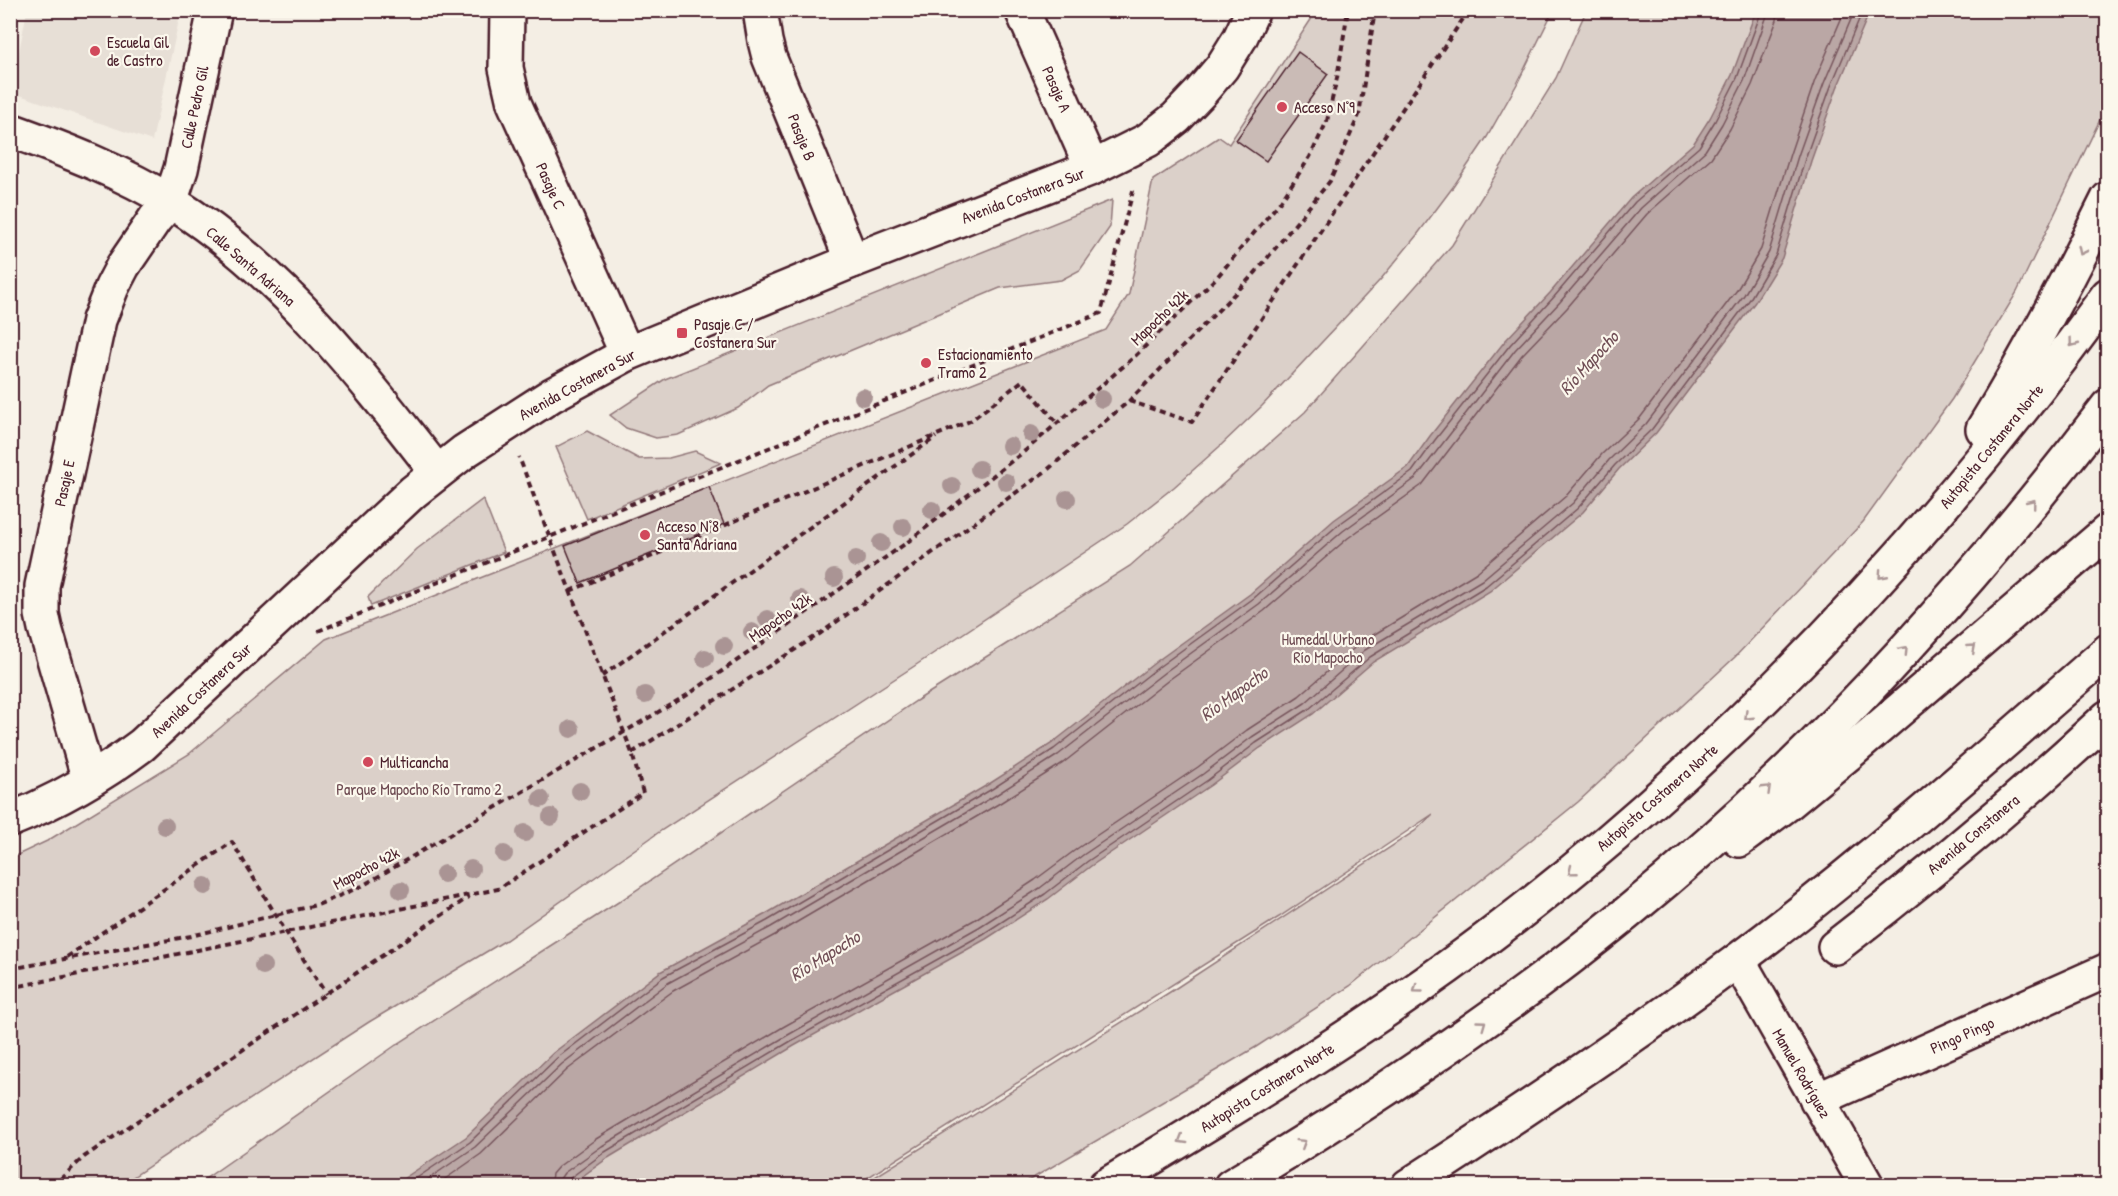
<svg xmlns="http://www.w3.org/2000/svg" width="2118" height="1196" viewBox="0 0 2118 1196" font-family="'Patrick Hand',sans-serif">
	<rect width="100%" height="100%" fill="#f4eee4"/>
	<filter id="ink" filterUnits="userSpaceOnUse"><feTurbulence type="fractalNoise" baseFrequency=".0167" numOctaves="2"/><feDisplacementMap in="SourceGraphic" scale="12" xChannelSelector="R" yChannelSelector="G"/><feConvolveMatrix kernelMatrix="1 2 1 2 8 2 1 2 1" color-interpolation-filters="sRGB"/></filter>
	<g filter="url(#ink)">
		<polygon fill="#e7dfd6" points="27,11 181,11 152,141 11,92"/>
		<g fill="#dbd0c9" stroke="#92787a" stroke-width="1.5">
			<polygon points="1314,11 1553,11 1517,84 1487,137 1453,187 1417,235 1381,279 1262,406 1219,447 1174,487 1127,524 916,665 662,830 506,940 369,1022 215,1122 121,1185 11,1185 11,858 47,841 189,754 326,639 1106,330 1129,294 1153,180 1219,137 1229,144 1314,15"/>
			<polygon points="1586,11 2107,11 2107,105 2017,292 1952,399 1863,522 1735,657 1578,802 1350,986 1256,1047 1021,1185 862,1185 1170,992 1415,831 1433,814 1279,917 856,1185 195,1186 396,1045 620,901 916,701 1130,566 1305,412 1452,245 1556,78"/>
			<polygon points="1112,200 1110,227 1080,270 1061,280 1000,288 768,385 738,408 678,435 656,438 626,428 610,415 665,379"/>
			<polygon points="587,431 639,459 669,458 695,451 721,463 587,519 556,447"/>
			<polygon points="483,499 504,552 371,606 368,597 417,549"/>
		</g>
		<polygon fill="#baa7a5" stroke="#8d7174" stroke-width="1.5" points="1756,11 1870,11 1837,88 1811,161 1782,258 1755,302 1656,433 1619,469 1583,512 1490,591 1373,662 1313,714 1260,748 1211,785 1091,866 1048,899 986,939 794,1046 608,1158 570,1185 394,1185 466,1137 553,1053 660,972 764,915 989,784 1051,744 1157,661 1250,594 1334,520 1408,467 1430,436 1505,341 1550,293 1631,198 1694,143 1710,118 1732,75"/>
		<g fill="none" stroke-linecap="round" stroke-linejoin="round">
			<g stroke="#77555c" stroke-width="1.5">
				<polyline points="405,1186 470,1142 557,1058 663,977 767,921 992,789 1054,749 1160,666 1254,598 1338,525 1412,472 1435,440 1510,345 1554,297 1635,202 1699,147 1715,121 1737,78 1762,10"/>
				<polyline points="418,1186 475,1147 562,1064 668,983 771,927 996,795 1058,755 1165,672 1259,604 1343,531 1416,478 1515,350 1560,302 1641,208 1705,151 1722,124 1744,81 1769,10"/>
				<polyline points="435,1186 481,1154 567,1070 673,991 775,935 1000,803 1063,763 1170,679 1264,611 1348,538 1422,485 1522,355 1567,308 1647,214 1711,158 1730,129 1752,85 1777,20 1778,10"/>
				<polyline points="550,1186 552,1174 558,1167 596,1139 783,1027 974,920 1035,880 1078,848 1198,767 1247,730 1299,696 1360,643 1477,572 1566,496 1602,454 1640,418 1737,290 1761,249 1790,154 1815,80 1845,10"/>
				<polyline points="559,1186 560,1179 564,1173 602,1146 788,1035 979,927 1040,888 1083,855 1203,774 1252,737 1305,703 1365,650 1482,580 1573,503 1609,460 1646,424 1744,295 1769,252 1798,156 1824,83 1855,10"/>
				<polyline points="567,1186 570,1178 605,1152 791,1041 983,934 1045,894 1088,861 1208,780 1256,743 1309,709 1370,657 1486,586 1578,508 1615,465 1652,429 1750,299 1776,255 1805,159 1831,86 1863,10"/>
			</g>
		</g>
		<g fill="#cabbb6" stroke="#4a1f2b" stroke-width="1.5">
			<polygon points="1298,52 1328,74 1266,161 1236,140"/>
			<polygon points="709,487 724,524 580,583 565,546"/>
		</g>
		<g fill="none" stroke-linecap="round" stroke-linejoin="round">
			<g stroke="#4a1f2b" stroke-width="38">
				<g id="minor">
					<polyline points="507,10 506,68 514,103 627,354"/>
					<polyline points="760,10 765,41 769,57 852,261"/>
					<polyline points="1022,10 1092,168"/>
					<path d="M10 130C66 150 122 172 173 203 280 270 360 373 437 472"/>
					<polyline points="89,780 45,628 42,614 42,586 99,320 112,287 123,266 155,219 170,202 181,169 215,10"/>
					<path d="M1835 947C1929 875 2021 798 2108 717"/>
					<polyline points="1738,960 1867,1186"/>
					<polyline points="1817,1100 2108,970"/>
					<path d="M1408 1186C1520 1114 1631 1039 1738 960 1867 864 1987 757 2108 651"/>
				</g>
			</g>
			<g stroke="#4a1f2b" stroke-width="38">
				<path id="major" d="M10 820C57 801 101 776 142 745L413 492 465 451 552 395 627 354 852 261 1092 168 1148 140 1176 118 1200 93 1222 67 1240 38 1253 10"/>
			</g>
			<g stroke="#4a1f2b" stroke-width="38">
				<g id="highway">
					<path d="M1983 429C2029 354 2069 278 2108 199"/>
					<polyline points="1739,840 1786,805 1848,754 2108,531"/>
					<path d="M1105 1186C1241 1104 1377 1023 1503 926 1735 748 1936 533 2108 295"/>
					<path d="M1231 1186C1369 1104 1503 1014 1627 913 1808 766 1967 591 2108 406"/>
				</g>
			</g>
			<g stroke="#4a1f2b" stroke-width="4" stroke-dasharray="6 4.5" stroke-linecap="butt">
				<polyline points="1129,401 1192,422 1469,10"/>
				<polyline points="570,591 970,421 1022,381 1057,423"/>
				<polyline points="318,631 1101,313 1134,187"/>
				<polyline points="602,676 936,437"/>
				<polyline points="632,753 821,633 1046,471 1129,401 1256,272 1330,181 1359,115 1375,10"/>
				<polyline points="10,925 18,968"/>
				<polyline points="67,957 232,842 286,932 326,994"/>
				<polyline points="10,969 191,936 320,904 362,886 689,694 905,544 1026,450 1133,358 1217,277 1280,202 1310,157 1327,121 1337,78 1348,10"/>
				<polyline points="10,988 498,889 643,793 632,753 519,457"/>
				<polyline points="53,1186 84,1157 469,897"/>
			</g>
			<use href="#minor" stroke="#fbf7ec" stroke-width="33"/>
			<use href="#major" stroke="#fbf7ec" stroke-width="33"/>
			<use href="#highway" stroke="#fbf7ec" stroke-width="33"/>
		</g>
		<g fill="#aa9494">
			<circle cx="863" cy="397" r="9"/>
			<circle cx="1102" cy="399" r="9"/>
			<circle cx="1031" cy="434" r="9"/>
			<circle cx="1010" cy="446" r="9"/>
			<circle cx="979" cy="469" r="9"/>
			<circle cx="1006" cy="482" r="9"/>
			<circle cx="952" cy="486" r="9"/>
			<circle cx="1067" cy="499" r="9"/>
			<circle cx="932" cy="510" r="9"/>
			<circle cx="903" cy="527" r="9"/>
			<circle cx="881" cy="543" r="9"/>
			<circle cx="856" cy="559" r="9"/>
			<circle cx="834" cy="578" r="9"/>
			<circle cx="800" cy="599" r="9"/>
			<circle cx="767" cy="619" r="9"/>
			<circle cx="752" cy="632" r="9"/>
			<circle cx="724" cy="646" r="9"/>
			<circle cx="705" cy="658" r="9"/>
			<circle cx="645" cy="695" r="9"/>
			<circle cx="571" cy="729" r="9"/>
			<circle cx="580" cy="791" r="9"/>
			<circle cx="541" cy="799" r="9"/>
			<circle cx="551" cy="817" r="9"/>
			<circle cx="165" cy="826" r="9"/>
			<circle cx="525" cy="833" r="9"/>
			<circle cx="504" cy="854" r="9"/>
			<circle cx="471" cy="869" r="9"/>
			<circle cx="444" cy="874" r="9"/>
			<circle cx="205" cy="886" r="9"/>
			<circle cx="401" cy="890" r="9"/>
			<circle cx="263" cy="966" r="9"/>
		</g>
		<defs><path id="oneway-chevron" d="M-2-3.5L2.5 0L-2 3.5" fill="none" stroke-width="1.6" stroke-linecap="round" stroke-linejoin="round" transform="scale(1.5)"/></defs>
		<g stroke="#ab9695">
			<use href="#oneway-chevron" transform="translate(2082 251) rotate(116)"/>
			<use href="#oneway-chevron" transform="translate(2073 343) rotate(127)"/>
			<use href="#oneway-chevron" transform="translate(2032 503) rotate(-51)"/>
			<use href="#oneway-chevron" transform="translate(1882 575) rotate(132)"/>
			<use href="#oneway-chevron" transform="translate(1972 648) rotate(-41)"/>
			<use href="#oneway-chevron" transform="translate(1904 650) rotate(-47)"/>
			<use href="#oneway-chevron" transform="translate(1748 716) rotate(136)"/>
			<use href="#oneway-chevron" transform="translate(1767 789) rotate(-44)"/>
			<use href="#oneway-chevron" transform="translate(1572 871) rotate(141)"/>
			<use href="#oneway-chevron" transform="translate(1417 989) rotate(144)"/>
			<use href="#oneway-chevron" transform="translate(1482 1024) rotate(-36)"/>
			<use href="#oneway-chevron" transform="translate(1182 1140) rotate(149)"/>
			<use href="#oneway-chevron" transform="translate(1302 1143) rotate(-32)"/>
		</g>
	</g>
	<g fill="#d1495b" stroke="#fbf7ec" stroke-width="2">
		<circle cx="95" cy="51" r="6"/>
		<circle cx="1282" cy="107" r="6"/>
		<rect x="676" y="327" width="12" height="12" rx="3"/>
		<circle cx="926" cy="363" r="6"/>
		<circle cx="645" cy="535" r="6"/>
		<circle cx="368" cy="762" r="6"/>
	</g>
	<g text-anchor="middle" stroke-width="4.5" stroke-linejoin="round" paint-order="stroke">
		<g font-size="16" fill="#4a1f2b" stroke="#fbf7ec" text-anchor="start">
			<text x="107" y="48">Escuela Gil<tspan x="107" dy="18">de Castro</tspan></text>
			<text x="1294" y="113">Acceso N°9</text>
			<text x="694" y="330">Pasaje C /<tspan x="694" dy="18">Costanera Sur</tspan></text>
			<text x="938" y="360">Estacionamiento<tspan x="938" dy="18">Tramo 2</tspan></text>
			<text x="657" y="532">Acceso N°8<tspan x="657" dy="18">Santa Adriana</tspan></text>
			<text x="380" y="768">Multicancha</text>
		</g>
		<g font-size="16" fill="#4a1f2b" stroke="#fbf7ec">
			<text transform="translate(1057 89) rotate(66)" y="6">Pasaje A</text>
			<text transform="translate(194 107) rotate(-78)" y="6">Calle Pedro Gil</text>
			<text transform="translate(802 137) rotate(68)" y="6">Pasaje B</text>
			<text transform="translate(551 186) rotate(66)" y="6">Pasaje C</text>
			<text transform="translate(1023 195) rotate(-21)" y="6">Avenida Costanera Sur</text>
			<text transform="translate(251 266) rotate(41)" y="6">Calle Santa Adriana</text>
			<text transform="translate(1159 317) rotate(-44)" y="6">Mapocho 42k</text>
			<text transform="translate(577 384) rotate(-29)" y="6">Avenida Costanera Sur</text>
			<text transform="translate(1991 446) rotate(-51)" y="6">Autopista Costanera Norte</text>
			<text transform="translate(64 483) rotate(-78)" y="6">Pasaje E</text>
			<text transform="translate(780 617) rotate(-35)" y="6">Mapocho 42k</text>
			<text transform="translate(201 690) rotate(-43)" y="6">Avenida Costanera Sur</text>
			<text transform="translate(1657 797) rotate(-41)" y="6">Autopista Costanera Norte</text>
			<text transform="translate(1973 834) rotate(-40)" y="6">Avenida Constanera</text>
			<text transform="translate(366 868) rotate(-28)" y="6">Mapocho 42k</text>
			<text transform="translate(1962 1035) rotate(-24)" y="6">Pingo Pingo</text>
			<text transform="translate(1802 1073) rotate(60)" y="6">Manuel Rodríguez</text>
			<text transform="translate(1267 1087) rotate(-32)" y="6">Autopista Costanera Norte</text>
		</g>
		<g font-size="16" fill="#6e4b52" stroke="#fbf7ec">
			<text x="1328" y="645">Humedal Urbano<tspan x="1328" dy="18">Río Mapocho</tspan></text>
			<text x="419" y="795">Parque Mapocho Río Tramo 2</text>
		</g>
		<g font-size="18" font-style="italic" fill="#714f56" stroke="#fbf7ec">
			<text transform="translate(1589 363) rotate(-48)" y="6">Río Mapocho</text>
			<text transform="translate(1234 694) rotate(-36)" y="6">Río Mapocho</text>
			<text transform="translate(825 956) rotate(-32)" y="6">Río Mapocho</text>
		</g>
	</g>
	<rect width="2118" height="1196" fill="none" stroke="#fbf7ec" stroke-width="36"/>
	<rect x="18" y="18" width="2082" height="1160" fill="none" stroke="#4a1f2b" stroke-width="2" filter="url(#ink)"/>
</svg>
